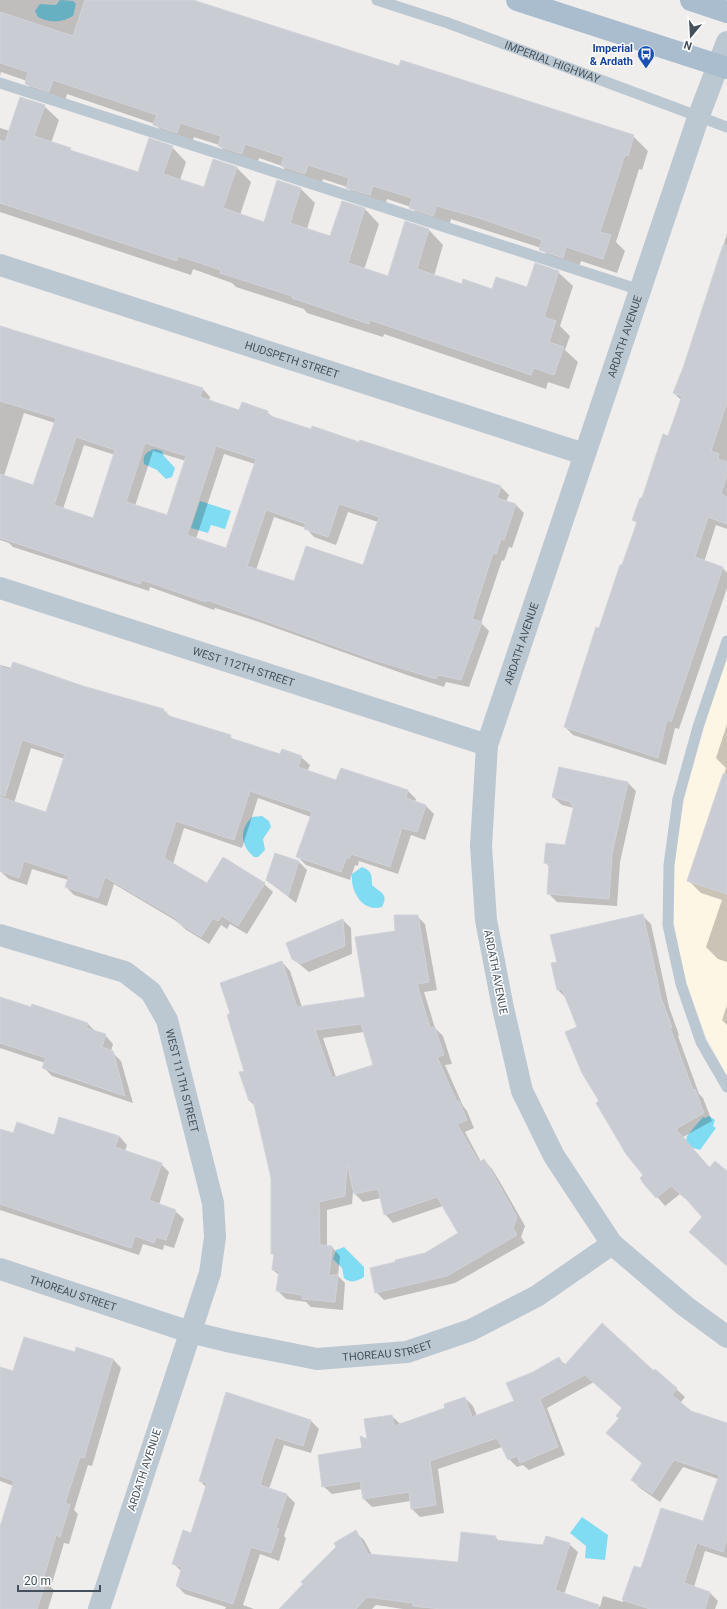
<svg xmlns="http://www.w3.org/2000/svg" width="727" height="1609" viewBox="0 0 727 1609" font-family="Roboto,sans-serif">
	<rect width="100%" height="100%" fill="#f0eded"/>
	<polygon fill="#fdf6e4" points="727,648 727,1076 706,1037 684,978 674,922 673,869 684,799"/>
	<g fill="#80dcf3">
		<path d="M60 0 73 1 76 4 73 16C62 23 49 23 38 17L35 11 40 4 56 5Z"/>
		<path d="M155 449 162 451 164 456 175 468 172 477 166 479 157 470 144 464C142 455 147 451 155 449Z"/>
		<polygon points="200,501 231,511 225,529 211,525 208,533 191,528"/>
		<path d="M262 816 269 821 271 827 263 839 265 850 258 857H254C240 845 239 830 252 817Z"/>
		<path d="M362 867C372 871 372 875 372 885 381 893 389 894 382 907 362 913 350 890 352 874Z"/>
		<polygon points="709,1116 715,1120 713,1126 716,1128 700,1150 690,1147 686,1141 687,1136 703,1117 705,1118"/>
		<path d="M344 1247 364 1267V1277C357 1281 351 1284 344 1278L342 1268 333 1259 336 1250Z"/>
		<polygon points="582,1517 608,1535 605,1560 585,1558 586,1546 570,1533"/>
	</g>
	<g fill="#0003" fill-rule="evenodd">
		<polygon points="0,0 190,0 400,68 633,136 648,151 642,170 639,169 616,242 625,251 617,273 581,261 577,272 555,264 541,248 451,219 448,230 425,222 411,207 387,199 384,209 362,202 347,187 323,179 320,188 296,181 282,166 259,158 256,168 233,160 219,145 194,137 191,147 169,139 155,124 67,94 64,105 40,98 26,83 27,81 1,72 0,76"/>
		<polygon points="44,106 59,120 51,143 70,149 74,153 138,173 172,147 186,162 180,180 204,188 214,161 237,168 251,182 240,215 264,223 301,189 315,203 307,229 330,237 342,202 365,209 379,224 364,270 389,277 406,223 429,230 443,245 434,276 462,285 492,290 528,289 558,272 573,286 560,326 570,336 565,350 578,362 569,389 548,382 546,389 384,334 383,337 307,313 304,309 236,287 232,283 193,269 191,275 0,212 0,128 10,131"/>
		<polygon points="727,234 727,529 716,525 704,562 723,568 727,573 727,588 679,729 675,728 666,765 573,735 565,727 637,523 634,520 669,437 681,400 674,393 684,368"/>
		<path d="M0 326 202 388 210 397 209 401 240 411 267 412 274 418 500 486 509 495 506 502 516 505 524 513 512 548 509 547 504 561 502 560 481 623 489 631 469 687 446 682 444 687 407 675 259 622 215 608 214 610 150 587 149 591 13 547 9 543 0 540ZM24 413 55 423 34 487 4 476ZM84 445 115 455 94 519 63 509ZM153 451 186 461 168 517 135 506ZM224 454 255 464 227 550 196 539ZM348 512 378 522 363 566 294 582 256 570 274 517 306 528 314 537 336 545Z"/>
		<path d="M0 665 163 710 171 717 230 736 234 740 281 755 301 757 310 765 307 772 337 782 408 791 416 799 415 802 426 806 434 814 425 840 411 835 398 874 359 861 358 866 355 865 350 880 306 865 297 856 311 817 258 798 242 848 184 828 173 864 207 884 223 859 264 884 273 892 247 934 230 924 227 929 221 925 209 944 185 929 178 922 114 884 107 906 74 895 66 887 68 880 32 869 27 885 9 879 0 871ZM31 748 65 759 47 813 14 803Z"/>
		<polygon points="727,724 727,962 718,959 706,947 722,900 701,893 689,881 726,768 716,758"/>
		<polygon points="628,783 636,791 620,862 617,906 557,902 548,893 550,868 546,863 566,846 574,808 562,805 553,797"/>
		<polygon points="276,854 299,862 307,870 296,903 267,880"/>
		<polygon points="642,915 651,924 669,1007 679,1035 678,1036 699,1094 703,1098 712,1121 683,1137 710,1168 727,1173 727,1266 698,1240 703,1217 691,1203 680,1194 665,1206 641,1178 645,1175 601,1101 579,1028 566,998 558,990 558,963"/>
		<path d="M417 916 425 924 437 990 424 992 435 1028 443 1036 452 1064 445 1065 463 1106 467 1111 474 1128 465 1132 481 1162 484 1160 492 1169 500 1182 525 1226 521 1237 525 1243 455 1283 384 1300 376 1292 397 1263 425 1254 460 1234 443 1206 393 1223 385 1214 381 1198 363 1202 353 1192 352 1204 327 1210V1247H332L340 1256 338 1276 345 1283 343 1310 311 1307 306 1302 286 1299 277 1290 279 1275 273 1270 275 1256 272 1253V1178L255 1106 250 1101 241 1073 246 1071 282 962 290 971 302 1007 366 998 396 931ZM364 1032 374 1066 336 1077 323 1038Z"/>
		<polygon points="343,920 351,928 352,954 309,972 293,959"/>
		<polygon points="0,998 32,1008 33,1005 88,1024 96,1032 105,1035 113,1044 111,1051 121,1061 133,1103 52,1076 44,1068 45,1063 0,1048"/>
		<polygon points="727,1005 727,1025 722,1020"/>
		<polygon points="0,1130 14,1134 119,1136 127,1145 125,1151 161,1164 169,1172 159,1205 175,1211 184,1219 174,1248 164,1245 163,1250 143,1244 139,1255 0,1210"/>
		<polygon points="75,1353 113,1359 121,1368 92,1466 88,1465 74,1510 78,1514 69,1544 64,1543 51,1587 54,1590 48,1609 0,1609 0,1530 14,1486 0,1481 0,1368 14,1373"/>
		<polygon points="559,1359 566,1365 654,1372 655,1370 685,1397 680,1403 691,1412 727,1424 727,1558 705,1551 694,1587 710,1593 718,1601 715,1609 403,1609 376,1605 372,1609 280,1609 355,1532 364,1540 372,1555 459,1563 495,1537 499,1541 544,1546 569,1544 578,1552 564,1595 600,1607 603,1596 623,1602 634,1567 642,1570 704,1523 718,1479 683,1467 660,1502 640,1488 632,1480 643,1464 616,1441 623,1409 594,1382 547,1408 565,1455 529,1470 523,1465 517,1467 509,1459 502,1447 438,1469 444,1513 420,1517 412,1509 411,1501 372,1507 364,1499 362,1489 332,1494 323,1486 363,1449 368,1440 392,1416 400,1424 446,1409 465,1398 473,1406 477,1416 515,1402 534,1373"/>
		<polygon points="227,1394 311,1421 319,1429 311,1453 284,1445 269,1489 287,1495 295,1503 284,1536 286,1538 279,1561 260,1554 243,1605 254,1609 225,1609 226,1607 185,1594 177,1586 182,1572 173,1563 192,1534 206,1487 200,1481"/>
	</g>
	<g fill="#c9ccd3" stroke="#d1d3da" fill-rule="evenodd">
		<polygon points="85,0 193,0 399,66 401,60 634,135 628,156 625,155 600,232 611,235 603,259 566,247 563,258 539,250 542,240 479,218 437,206 433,216 409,208 412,198 373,186 370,195 346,188 349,178 308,165 305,174 281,166 284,157 245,144 242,154 218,146 221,136 180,123 177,133 153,125 157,115 53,80 49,92 25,84 28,72 0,63 0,12 73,36"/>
		<polygon points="20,97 45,105 34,136 71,148 70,150 138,172 149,138 173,146 163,174 204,187 213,159 237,167 223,208 264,222 277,180 301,188 290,223 330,236 342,201 365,208 348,263 388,276 405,221 429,229 417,269 462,284 463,279 492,289 496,277 527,287 535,263 559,271 544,317 556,321 549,342 564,347 554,375 534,368 531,375 370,320 369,324 292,298 292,296 220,273 221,270 178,256 177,261 0,203 0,140 5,142"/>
		<polygon points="723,245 727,246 727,402 711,451 719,454 718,459 727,462 727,474 721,494 727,497 727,524 708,517 695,557 723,567 671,722 667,720 658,758 564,727 596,627 599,628 620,565 622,565 637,522 632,520 640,498 642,498 663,434 668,436 682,396 673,393 683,368"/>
		<path d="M0 326 203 388 200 397 239 410 242 402 268 411 267 415 311 429 312 426 359 442 360 440 501 486 497 498 516 504 504 540 501 539 496 554 493 553 472 619 482 622 461 680 438 675 436 679 371 659 207 600 206 602 142 580 140 584 0 538V474L33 485 56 418 0 401ZM76 437 115 450 93 518 54 505ZM145 443 186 456 167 515 126 502ZM216 446 256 459 226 548 187 535ZM339 504 379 517 363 565 306 546 294 581 247 566 266 510 306 524 304 529 328 537Z"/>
		<polygon points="13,662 83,686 164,709 163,711 167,712 166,715 231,735 230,738 280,754 282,749 302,756 298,767 336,780 341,768 408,790 406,798 426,805 417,832 402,828 390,867 351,854 349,859 347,857 341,872 296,857 312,812 250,791 234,840 176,821 164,858 207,883 223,857 265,883 238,926 222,916 218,921 213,918 201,937 176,921 177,919 105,877 98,898 65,887 69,876 24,861 19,878 0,871 0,797 46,812 65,754 22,740 5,796 0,795 0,666 10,670"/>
		<polygon points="559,767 628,782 612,854 609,899 547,894 549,864 544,863 546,843 565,845 574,805 571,805 571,802 552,797"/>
		<polygon points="723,774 727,774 727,894 687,881"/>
		<polygon points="275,853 299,861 288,896 266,880"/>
		<polygon points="643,914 661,998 672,1027 670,1028 693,1090 695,1089 704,1113 676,1129 708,1166 710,1167 715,1161 727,1171 727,1266 689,1232 702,1217 687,1200 671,1186 656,1198 643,1183 640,1178 643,1175 626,1154 596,1103 599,1101 582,1073 565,1032 577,1027 562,989 557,990 551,963 557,962 550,935"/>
		<path d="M394 915H418L429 982 417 984 430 1028 435 1027 444 1055 437 1057 457 1102 459 1101 467 1120 457 1124 479 1162 484 1159 492 1172 517 1217 513 1228 517 1235 447 1276 375 1293 370 1268 395 1262V1260L425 1253 458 1233 437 1197 384 1215 378 1189 354 1194 347 1164 345 1196 319 1202 320 1245 332 1246 329 1276 338 1274 335 1302 302 1299V1295L276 1291 279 1271 272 1270 274 1254H271V1178L253 1100 249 1101 239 1072 244 1071 227 1015 230 1013 220 983 282 961 297 1007 365 997 355 937 395 931ZM361 1024 373 1065 332 1078 315 1030Z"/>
		<polygon points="343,919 345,946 300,964 292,959 286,943"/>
		<polygon points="0,997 31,1007 32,1004 88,1023 86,1028 106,1034 102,1047 113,1051 125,1096 42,1068 46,1058 0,1043"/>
		<polygon points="59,1117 119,1136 115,1147 162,1163 149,1200 176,1210 166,1240 156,1237 154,1243 135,1236 131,1248 0,1204 0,1129 13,1133 17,1122 54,1135"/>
		<polygon points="602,1323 654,1371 655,1369 677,1388 672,1395 691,1411 727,1423 727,1538 723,1552 697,1543 684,1583 710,1592 705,1609 650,1609 622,1600 634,1566 641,1568 661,1508 703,1521 719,1475 674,1460 652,1494 631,1480 642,1463 606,1433 619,1418 616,1416 622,1408 585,1375 540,1399 558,1447 520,1463 517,1456 508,1460 497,1438 430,1461 436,1505 411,1509 409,1492 363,1499 360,1481 322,1487 318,1455 362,1448 360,1436 367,1439 364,1419 392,1415 394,1426 445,1408 444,1404 465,1397 472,1417 514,1401 506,1383 533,1372 559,1357 564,1366"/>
		<polygon points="24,1337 75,1352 76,1347 113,1359 84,1458 80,1457 65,1503 70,1505 60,1537 56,1535 43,1580 46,1581 37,1609 0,1609 0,1527 14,1481 0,1476 0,1367 13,1371"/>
		<polygon points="226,1392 311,1420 303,1446 275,1437 260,1485 287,1494 276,1528 279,1529 271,1553 251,1547 233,1604 176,1586 182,1567 172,1564 183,1530 191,1533 207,1483 199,1481"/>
		<polygon points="356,1530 368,1554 458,1562 461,1532 496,1536 495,1540 543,1545 546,1536 570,1543 555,1590 599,1605 598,1609 441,1609 413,1606 413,1603 367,1597 356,1609 279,1609 303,1584 301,1582 336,1547 334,1543"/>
	</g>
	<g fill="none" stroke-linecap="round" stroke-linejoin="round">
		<g stroke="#bcc8d1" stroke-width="11">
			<path id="s1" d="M377 0 448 23 727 127"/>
			<polyline points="0,83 640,290"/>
			<polyline points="727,641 698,727 678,799 669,865 668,925 681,984 701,1042 727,1087"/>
		</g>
		<g stroke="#bcc8d1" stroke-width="22">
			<path id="s2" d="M0 265 584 454"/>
			<path id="s3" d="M0 588 487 745"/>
			<path id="s4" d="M0 935 125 972 151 992 167 1020 213 1203 215 1237 210 1273 99 1609"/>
			<path id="s5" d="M612 1244 554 1156 522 1091 503 1008 486 920 481 846 487 745 698 118 727 42"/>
			<path id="s6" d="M0 1269 190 1332 231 1342 317 1359 407 1352 471 1330 537 1296 612 1244 685 1306 727 1337"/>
		</g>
		<g stroke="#aabdcf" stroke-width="22">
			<polyline points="517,0 727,68"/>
			<polyline points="691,0 727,12"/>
		</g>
	</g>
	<defs>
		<g id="bus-pin" transform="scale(0.9)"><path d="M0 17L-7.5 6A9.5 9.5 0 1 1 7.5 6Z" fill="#1a4fb4" stroke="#fff"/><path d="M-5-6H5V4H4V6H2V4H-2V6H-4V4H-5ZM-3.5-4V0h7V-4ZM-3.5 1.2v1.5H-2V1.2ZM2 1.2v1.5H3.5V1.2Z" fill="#fff"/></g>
	</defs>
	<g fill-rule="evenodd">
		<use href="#bus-pin" x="646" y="54"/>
	</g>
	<g text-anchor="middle" stroke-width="3" stroke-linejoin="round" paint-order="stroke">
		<g font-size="11" font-weight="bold" fill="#164399" stroke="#fff" text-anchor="end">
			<text x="633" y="52">Imperial<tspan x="633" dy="13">&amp; Ardath</tspan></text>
		</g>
		<g font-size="11" fill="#44515c" stroke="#fff">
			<text dy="4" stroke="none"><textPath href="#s1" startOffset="186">IMPERIAL HIGHWAY</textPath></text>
			<text dy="4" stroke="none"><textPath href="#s5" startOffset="959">ARDATH AVENUE</textPath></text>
			<text dy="4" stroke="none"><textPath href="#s2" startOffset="307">HUDSPETH STREET</textPath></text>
			<text dy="4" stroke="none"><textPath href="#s5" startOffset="635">ARDATH AVENUE</textPath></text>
			<text dy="4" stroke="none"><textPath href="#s3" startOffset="256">WEST 112TH STREET</textPath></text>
			<text transform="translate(496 972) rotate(79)" y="4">ARDATH AVENUE</text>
			<text dy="4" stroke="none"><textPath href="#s4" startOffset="258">WEST 111TH STREET</textPath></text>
			<text dy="4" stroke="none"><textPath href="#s6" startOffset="77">THOREAU STREET</textPath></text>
			<text dy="4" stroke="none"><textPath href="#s6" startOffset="401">THOREAU STREET</textPath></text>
			<text transform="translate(144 1470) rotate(-72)" y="4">ARDATH AVENUE</text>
		</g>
	</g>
	<g transform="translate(691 36) rotate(198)" stroke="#ffffff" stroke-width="3" paint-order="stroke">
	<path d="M0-3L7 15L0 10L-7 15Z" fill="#44515c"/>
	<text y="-6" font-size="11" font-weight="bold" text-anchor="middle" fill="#44515c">N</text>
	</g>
	<path d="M18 1585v6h82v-6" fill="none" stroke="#44515c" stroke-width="2"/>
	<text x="24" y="1585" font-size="12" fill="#44515c" stroke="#ffffff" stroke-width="3" paint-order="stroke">20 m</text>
</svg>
